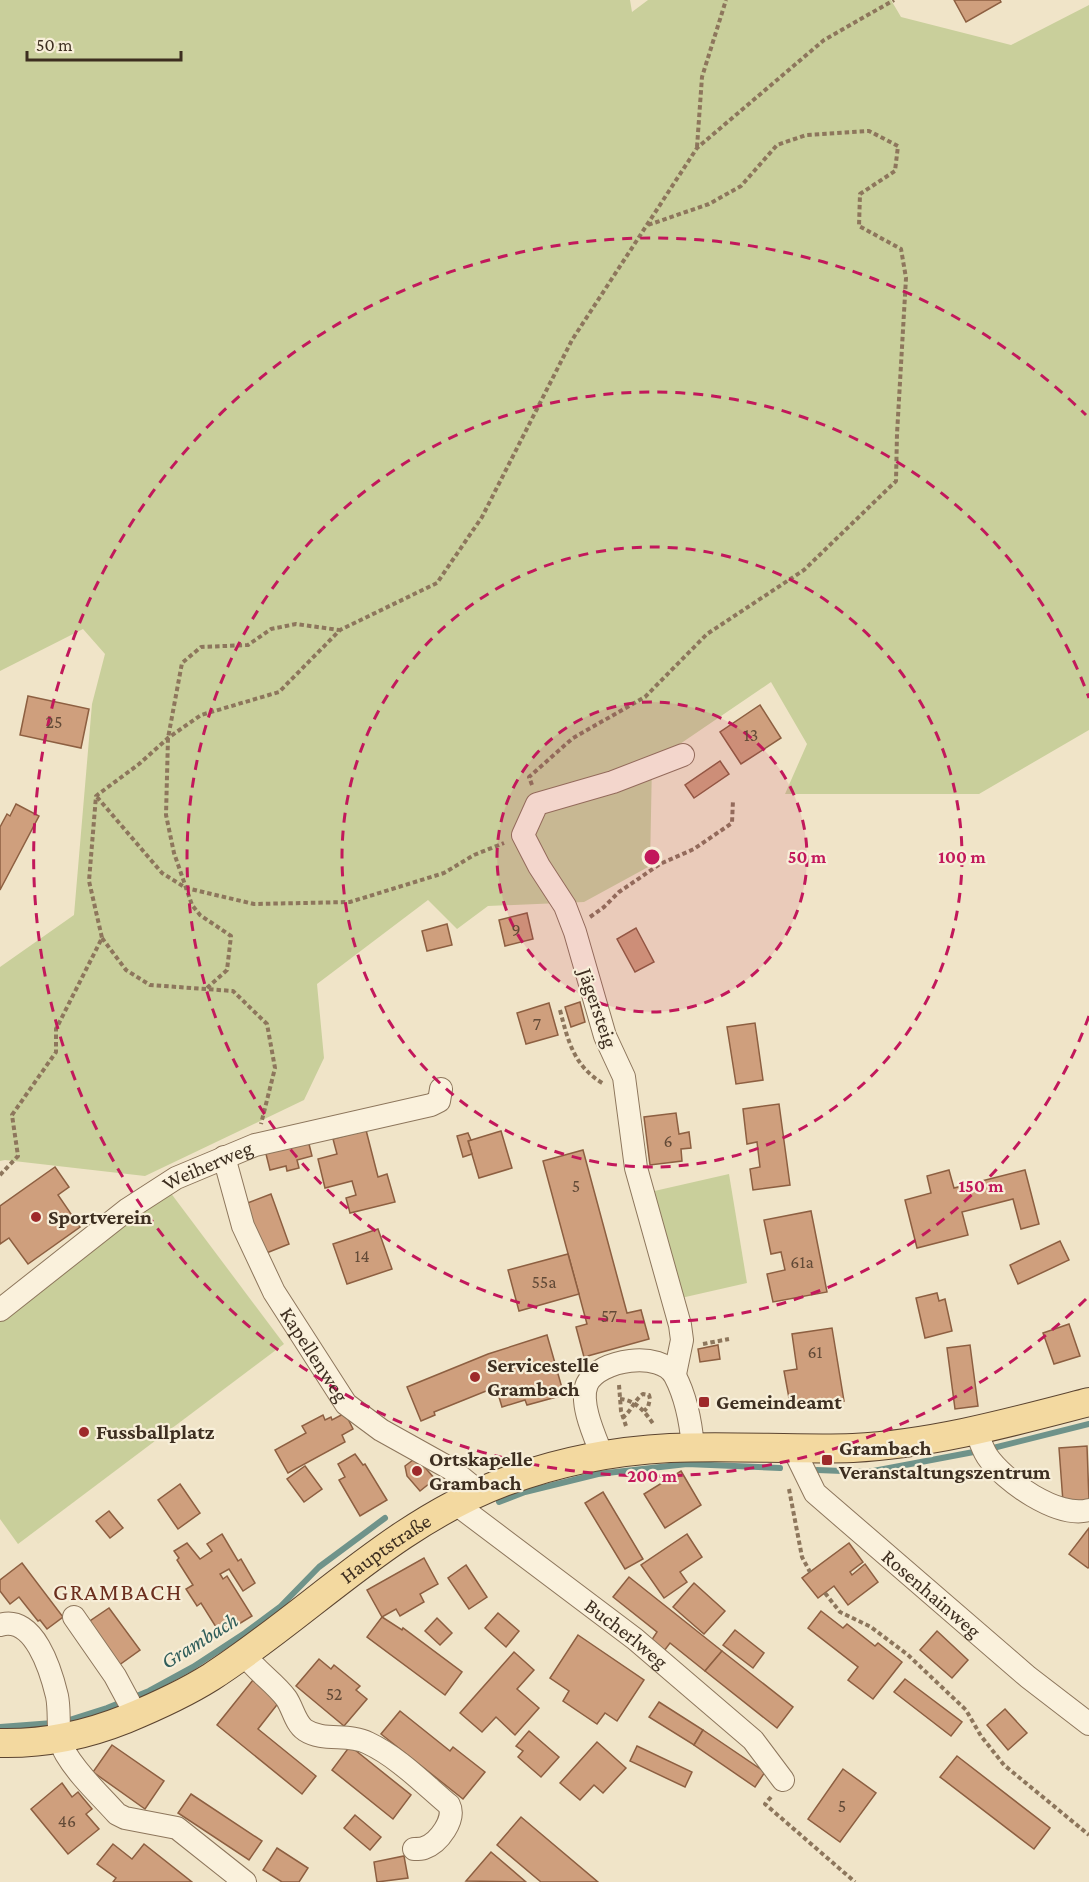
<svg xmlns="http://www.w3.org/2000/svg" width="1089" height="1882" viewBox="0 0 1089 1882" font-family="'Crimson Pro',serif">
	<rect width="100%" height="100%" fill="#f0e4c8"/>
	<g fill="#c9cf9b">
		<polygon points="0,0 630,0 632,12 648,0 891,0 901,17 1011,45 1089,5 1089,730 979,794 785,794 807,744 771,682 652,763 650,866 584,902 488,906 457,929 428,900 317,984 324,1058 304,1100 145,1176 5,1160 0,1161 0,967 74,915 92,704 105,654 83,629 0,671"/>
		<polygon points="729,1174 747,1283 681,1298 650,1192"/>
		<polygon points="170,1192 284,1344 18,1544 0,1519 0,1320"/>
	</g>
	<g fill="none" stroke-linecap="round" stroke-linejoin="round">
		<g stroke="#6f938a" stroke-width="6">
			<polyline points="989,1449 1089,1424"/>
			<polyline points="817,1470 868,1472 979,1451"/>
			<polyline points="499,1502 525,1492 598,1474 687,1464 780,1468"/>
			<polyline points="63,1722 107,1708 149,1691 193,1667 245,1633 280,1607 319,1567 385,1518"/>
			<polyline points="0,1727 53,1723"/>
		</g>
	</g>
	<g fill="#cf9f7d" stroke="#8d5f41" stroke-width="1.5">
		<polygon points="954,0 1000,0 1001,2 966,22"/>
		<polygon points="28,696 89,709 81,748 20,735"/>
		<polygon points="760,705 781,738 741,764 720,732"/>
		<polygon points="720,761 729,774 694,798 685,785"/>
		<polygon points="16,804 39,816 0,890 0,827 7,814 10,816"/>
		<polygon points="527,913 533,939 505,946 499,920"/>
		<polygon points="447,924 452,945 427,951 422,931"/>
		<polygon points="636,928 654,962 635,972 617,939"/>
		<polygon points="580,1002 585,1022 571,1027 565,1007"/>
		<polygon points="549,1003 558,1035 526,1044 517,1013"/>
		<polygon points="755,1023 763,1080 736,1084 727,1027"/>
		<polygon points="779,1104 790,1185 753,1190 750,1169 760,1167 757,1142 747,1144 743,1109"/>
		<polygon points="676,1113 679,1134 689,1132 691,1148 681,1149 682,1161 650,1165 644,1117"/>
		<polygon points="366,1130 378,1177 387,1174 395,1202 350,1213 346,1198 356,1195 352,1181 325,1188 318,1159 337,1154 333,1139"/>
		<polygon points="501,1131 512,1168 479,1178 468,1141"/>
		<polygon points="468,1133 471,1140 468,1141 472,1154 463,1157 457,1136"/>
		<polygon points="308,1140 312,1156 297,1160 299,1168 287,1171 286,1166 270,1170 265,1150"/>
		<polygon points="583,1150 627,1313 641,1310 649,1339 584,1357 576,1327 587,1324 543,1161"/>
		<polygon points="55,1167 69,1187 58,1195 80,1227 28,1264 9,1238 0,1244 0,1206"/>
		<polygon points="949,1170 954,1188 1025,1170 1039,1224 1021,1229 1013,1199 962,1212 968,1235 917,1248 905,1200 931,1193 927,1176"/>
		<polygon points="271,1194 289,1244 264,1254 245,1204"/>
		<polygon points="811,1211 827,1292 773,1302 767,1274 785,1270 781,1252 771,1254 764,1220"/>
		<polygon points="378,1229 392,1269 347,1284 333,1244"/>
		<polygon points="1060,1241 1069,1260 1018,1284 1010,1265"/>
		<polygon points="568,1254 579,1294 519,1311 508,1270"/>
		<polygon points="937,1293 939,1301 945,1299 952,1331 925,1338 916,1298"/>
		<polygon points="1069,1324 1080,1356 1054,1364 1043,1333"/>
		<polygon points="832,1328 844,1401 791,1409 784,1371 797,1369 792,1334"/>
		<polygon points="547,1335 564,1395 527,1405 525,1400 502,1407 496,1387 434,1412 435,1415 421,1421 407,1387 488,1354"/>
		<polygon points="718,1345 720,1359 700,1362 698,1349"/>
		<polygon points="970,1345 978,1406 955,1409 947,1348"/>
		<polygon points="345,1413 353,1429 342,1435 345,1442 288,1473 275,1450 306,1433 302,1426 323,1415 325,1420 331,1417 332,1420"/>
		<polygon points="1087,1446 1089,1500 1063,1502 1059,1448"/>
		<polygon points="355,1454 363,1465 365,1464 387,1500 360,1516 339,1480 345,1477 338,1464"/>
		<polygon points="413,1460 421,1463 435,1479 420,1491 407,1476 405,1466"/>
		<polygon points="305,1466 322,1489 304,1502 287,1479"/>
		<polygon points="681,1471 701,1505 665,1528 644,1494"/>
		<polygon points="180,1484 200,1513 178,1529 158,1500"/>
		<polygon points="603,1492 643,1559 625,1569 585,1503"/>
		<polygon points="109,1511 123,1528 110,1538 96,1521"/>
		<polygon points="1089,1528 1089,1567 1088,1568 1069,1554"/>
		<polygon points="222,1534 238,1561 241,1559 255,1583 243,1591 229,1569 220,1574 223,1579 227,1576 252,1616 221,1635 201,1603 197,1606 186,1589 193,1585 177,1560 179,1558 174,1551 187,1543 200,1559 212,1551 207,1544"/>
		<polygon points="687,1534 702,1557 680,1572 687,1582 664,1598 641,1565"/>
		<polygon points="849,1543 863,1562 850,1572 852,1575 865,1564 878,1582 848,1605 834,1586 818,1598 802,1578"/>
		<polygon points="424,1558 438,1584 420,1594 424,1602 400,1616 396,1609 382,1617 367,1590"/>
		<polygon points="22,1563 63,1617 47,1629 40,1620 38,1621 19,1597 10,1604 0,1591 0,1580"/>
		<polygon points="466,1565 487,1597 469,1609 448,1578"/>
		<polygon points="629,1577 722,1651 705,1671 670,1643 664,1651 651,1641 657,1632 613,1597"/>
		<polygon points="694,1583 725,1611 704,1634 673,1607"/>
		<polygon points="109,1608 140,1650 115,1668 84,1625"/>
		<polygon points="821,1611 843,1628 847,1624 875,1646 878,1643 902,1662 873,1699 848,1680 858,1667 808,1628"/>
		<polygon points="498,1613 519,1631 506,1647 485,1628"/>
		<polygon points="382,1617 402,1630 403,1628 462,1672 445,1695 367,1637"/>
		<polygon points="437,1618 452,1633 440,1645 425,1631"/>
		<polygon points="735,1630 764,1653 753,1668 723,1645"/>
		<polygon points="937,1631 968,1660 952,1678 920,1650"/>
		<polygon points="578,1635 644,1680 617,1721 605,1713 597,1724 563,1701 569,1691 550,1678"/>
		<polygon points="722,1651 793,1707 777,1728 705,1671"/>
		<polygon points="514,1652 534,1670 517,1689 539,1708 515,1735 496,1717 482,1732 460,1713"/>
		<polygon points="319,1659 331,1669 334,1665 360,1686 356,1690 367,1699 344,1726 296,1686"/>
		<polygon points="905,1679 962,1722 951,1736 894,1692"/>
		<polygon points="253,1680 280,1701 258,1729 316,1776 302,1794 217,1725"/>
		<polygon points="659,1702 703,1730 694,1745 649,1717"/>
		<polygon points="1005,1709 1027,1733 1008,1750 987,1725"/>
		<polygon points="400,1711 450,1751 453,1747 485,1772 463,1799 381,1734"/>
		<polygon points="703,1730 765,1772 755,1787 694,1745"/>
		<polygon points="529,1731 559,1757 541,1777 518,1757 523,1751 516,1746"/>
		<polygon points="597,1742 626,1768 603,1793 594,1785 580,1800 560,1783"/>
		<polygon points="112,1745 164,1781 145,1809 93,1772"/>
		<polygon points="350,1746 411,1795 393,1819 332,1770"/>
		<polygon points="637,1746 692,1772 685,1787 630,1761"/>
		<polygon points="957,1756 1050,1828 1034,1849 940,1777"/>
		<polygon points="843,1769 876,1793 840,1842 808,1819"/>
		<polygon points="62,1783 72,1797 78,1792 92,1809 86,1814 99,1829 68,1854 31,1809"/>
		<polygon points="191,1794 262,1841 249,1860 178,1813"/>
		<polygon points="355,1815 381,1837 370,1850 344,1828"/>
		<polygon points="521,1817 598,1882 541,1882 497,1845"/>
		<polygon points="113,1844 132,1859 144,1844 192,1882 113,1882 116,1878 97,1864"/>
		<polygon points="277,1848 308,1868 299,1882 282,1882 263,1870"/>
		<polygon points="491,1852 526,1882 466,1881"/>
		<polygon points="404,1856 408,1878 377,1882 374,1862"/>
	</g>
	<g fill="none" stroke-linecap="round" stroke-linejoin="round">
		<g stroke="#8d765c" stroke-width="24">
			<g id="minor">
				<path id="s1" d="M224 1157 243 1226 274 1292 346 1404 381 1430 451 1469 479 1492"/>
				<path id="s2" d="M0 1310 128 1209 176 1178 255 1145 431 1105 439 1101 441 1089"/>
				<polyline points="675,1374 682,1340 680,1325 636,1168 624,1077 605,1036 575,932 565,906 539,866 523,835 537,804 613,782 683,755"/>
				<path d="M976 1430C979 1438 982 1448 987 1456 1004 1481 1058 1519 1089 1510"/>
				<path id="s3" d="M793 1448 815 1493 1028 1677 1089 1724"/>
				<path d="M602 1455C595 1437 579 1403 587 1384 599 1359 661 1350 675 1376 686 1397 691 1424 693 1447"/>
				<path id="s4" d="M456 1504 635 1639 753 1740 783 1780"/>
				<polyline points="74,1617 115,1676 136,1715"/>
				<path d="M0 1625C34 1614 51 1671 57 1696 61 1716 55 1735 66 1754 79 1776 100 1795 117 1814L125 1818 177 1828 245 1882"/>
				<path d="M245 1655C256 1671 274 1682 286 1698 293 1708 295 1723 305 1730 323 1742 349 1733 368 1743 398 1757 424 1784 449 1805 456 1819 439 1843 424 1848 421 1849 418 1849 414 1849"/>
			</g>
		</g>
		<g stroke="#5b4430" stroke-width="30">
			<g id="major">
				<path id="s5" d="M0 1743C43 1744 86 1735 126 1719 155 1707 184 1694 211 1677 309 1614 392 1524 504 1482 557 1462 613 1451 670 1448 731 1445 792 1450 853 1448 933 1444 1012 1422 1089 1402"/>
			</g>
		</g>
		<g stroke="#8d765c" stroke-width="4" stroke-dasharray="4.5 3" stroke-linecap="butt">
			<polyline points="697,147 702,77 726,0"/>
			<polyline points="532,785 529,777 573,738 645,697 707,634 804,570 896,481 897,434 906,278 901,249 859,226 860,194 895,171 898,146 869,131 806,135 777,145 741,186 709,204 648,225"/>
			<polyline points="97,797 162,873 186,888 254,904 350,902 444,873 474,855 504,843"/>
			<polyline points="590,917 604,907 619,892 660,864 694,849 732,823 733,800"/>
			<polyline points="102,938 126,970 150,985 233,991 267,1024 275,1068 261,1124"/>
			<polyline points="207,988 227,970 231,936 200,915 192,905 174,853 166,815 168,738 182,663 201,647 248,645 271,629 296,624 339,630"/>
			<path d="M560 1010C568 1041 574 1067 604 1084"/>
			<polyline points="0,1175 18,1156 12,1115 56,1052 56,1029 102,938 89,881 96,796 139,764 168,738 201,715 279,692 340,630 437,583 482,517 572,340 697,148 824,40 894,0"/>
			<polyline points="703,1344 729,1339"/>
			<polyline points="619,1385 621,1411 626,1426"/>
			<path d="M620 1399C636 1400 646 1413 654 1425"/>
			<path d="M622 1418C632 1411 634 1400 643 1394L649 1395 650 1399 648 1407 644 1411"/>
			<polyline points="789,1489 802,1557 810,1572"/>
			<polyline points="825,1593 840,1612 871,1627 908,1655 966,1710 981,1736 1004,1765 1089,1835"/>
			<polyline points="771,1797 765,1804 855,1882"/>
		</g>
		<use href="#minor" stroke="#faf1dc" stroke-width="22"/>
		<use href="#major" stroke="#f3d9a0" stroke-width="28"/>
	</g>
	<circle cx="652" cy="857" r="155" fill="#c2185b" fill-opacity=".12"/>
	<g fill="none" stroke="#c2185b" stroke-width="3" stroke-dasharray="10 8">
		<circle cx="652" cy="857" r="155"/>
		<circle cx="652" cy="857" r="310"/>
		<path d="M1089 1016A465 465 0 1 1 1089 698"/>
		<path d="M1086 1299A619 619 0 1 1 1086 415"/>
	</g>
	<g fill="#9e2a2b" stroke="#f7eed8" stroke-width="2">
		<circle cx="36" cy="1217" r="6"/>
		<circle cx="475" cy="1377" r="6"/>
		<rect x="698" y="1396" width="12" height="12" rx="3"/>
		<circle cx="84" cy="1432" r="6"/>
		<rect x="821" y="1454" width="12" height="12" rx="3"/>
		<circle cx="417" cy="1471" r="6"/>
	</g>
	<g text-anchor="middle" stroke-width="4.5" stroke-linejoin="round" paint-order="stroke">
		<g font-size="18" fill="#624a37">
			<text x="54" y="728">25</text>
			<text x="751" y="741">13</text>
			<text x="516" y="936">9</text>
			<text x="537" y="1030">7</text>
			<text x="668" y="1147">6</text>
			<text x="576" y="1192">5</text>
			<text x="362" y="1262">14</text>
			<text x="802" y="1268">61a</text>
			<text x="544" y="1288">55a</text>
			<text x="609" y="1322">57</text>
			<text x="815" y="1358">61</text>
			<text x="334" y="1700">52</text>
			<text x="842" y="1812">5</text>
			<text x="67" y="1827">46</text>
		</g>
		<g font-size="21" fill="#3d2e20" stroke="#f7eed8">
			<text transform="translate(598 1008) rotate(71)" y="7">Jägersteig</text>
			<text dy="7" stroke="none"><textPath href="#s2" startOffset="254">Weiherweg</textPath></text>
			<text dy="7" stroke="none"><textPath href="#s1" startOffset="219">Kapellenweg</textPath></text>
			<text dy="7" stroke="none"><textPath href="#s5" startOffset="441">Hauptstraße</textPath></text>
			<text dy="7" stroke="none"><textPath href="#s3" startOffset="204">Rosenhainweg</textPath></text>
			<text dy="7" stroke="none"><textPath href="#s4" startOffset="214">Bucherlweg</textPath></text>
		</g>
		<g font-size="21" font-weight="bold" fill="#3d2e20" stroke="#f7eed8" text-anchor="start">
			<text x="48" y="1224">Sportverein</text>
			<text x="487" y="1372">Servicestelle<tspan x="487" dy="24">Grambach</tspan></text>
			<text x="716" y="1409">Gemeindeamt</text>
			<text x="96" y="1439">Fussballplatz</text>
			<text x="839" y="1455">Grambach<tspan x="839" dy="24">Veranstaltungszentrum</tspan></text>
			<text x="429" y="1466">Ortskapelle<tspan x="429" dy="24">Grambach</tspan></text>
		</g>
		<g font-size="22" font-style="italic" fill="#2f5d5a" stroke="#f7eed8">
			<text transform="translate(199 1640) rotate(-32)" y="8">Grambach</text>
		</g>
		<g font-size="24" letter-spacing="1.5" fill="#6b2e1e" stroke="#f7eed8">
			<text x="118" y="1600">GRAMBACH</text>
		</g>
	</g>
	<circle cx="652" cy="857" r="9" fill="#c2185b" stroke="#f7eed8" stroke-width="3"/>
	<g font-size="18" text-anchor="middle" font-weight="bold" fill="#c2185b" stroke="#f7eed8" stroke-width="4.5" stroke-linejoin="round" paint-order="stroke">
		<text x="807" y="863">50 m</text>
		<text x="962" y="863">100 m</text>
		<text x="981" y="1192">150 m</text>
		<text x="652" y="1482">200 m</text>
	</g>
	<path d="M27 51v9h154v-9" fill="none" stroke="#3d2e20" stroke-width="3"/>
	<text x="36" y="51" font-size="18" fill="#3d2e20" stroke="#f7eed8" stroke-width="4.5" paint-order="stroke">50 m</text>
</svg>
